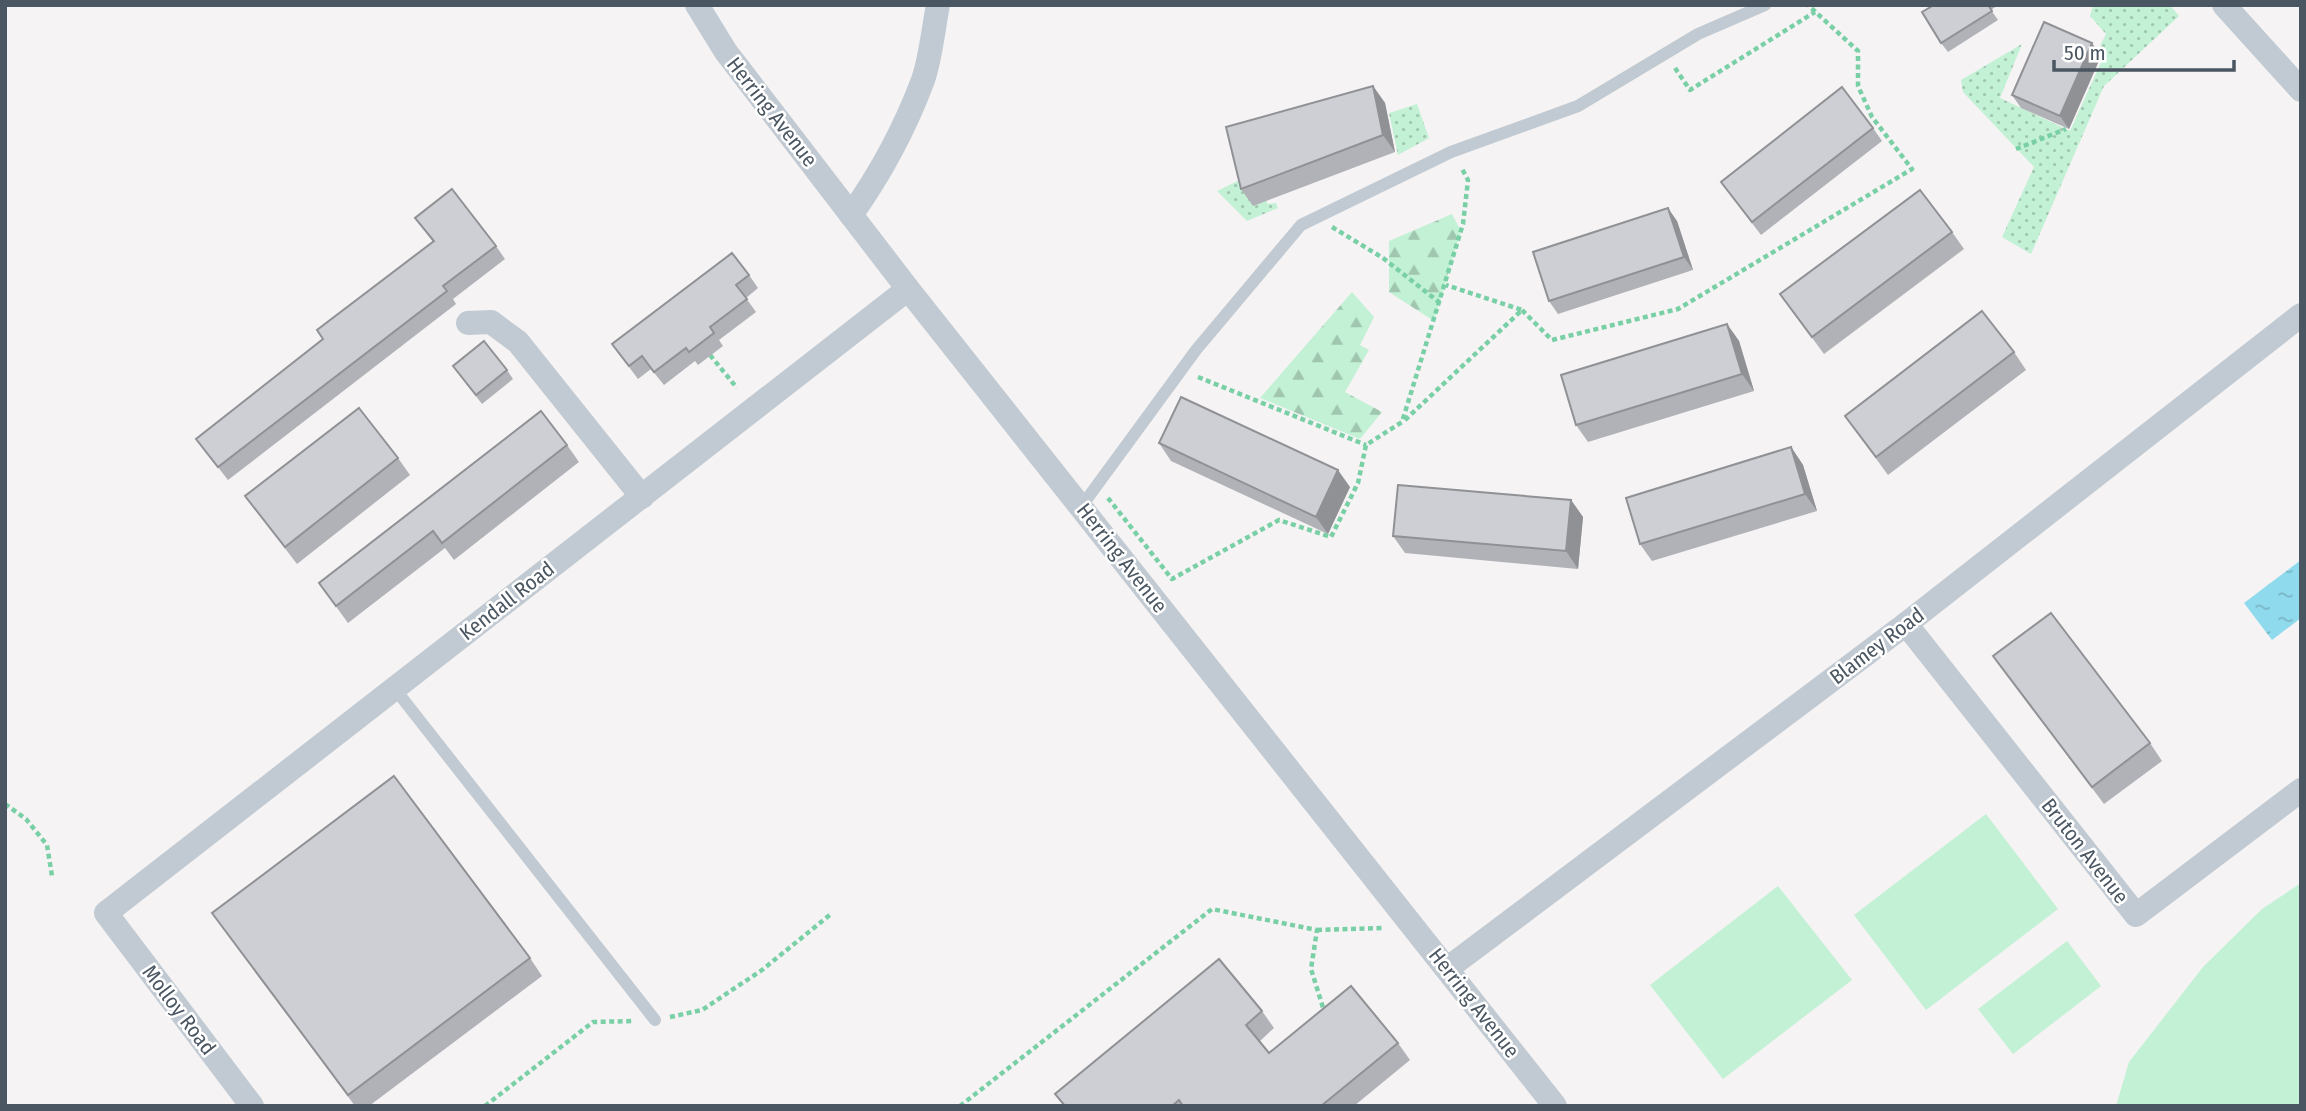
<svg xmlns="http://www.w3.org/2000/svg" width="2306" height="1111" viewBox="0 0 2306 1111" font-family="'Fira Sans Condensed',sans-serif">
	<defs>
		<pattern id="grass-dots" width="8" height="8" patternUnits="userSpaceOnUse" patternTransform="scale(1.75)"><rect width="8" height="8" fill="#c3f1d5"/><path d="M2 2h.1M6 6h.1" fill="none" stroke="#a0c6b0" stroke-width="1.8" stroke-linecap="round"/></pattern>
		<pattern id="forest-firs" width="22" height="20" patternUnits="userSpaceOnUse" patternTransform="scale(1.75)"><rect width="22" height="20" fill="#c3f1d5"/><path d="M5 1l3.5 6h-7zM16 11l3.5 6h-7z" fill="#a0c6b0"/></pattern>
		<pattern id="water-ripples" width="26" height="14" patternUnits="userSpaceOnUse" patternTransform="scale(1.75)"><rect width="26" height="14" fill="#90daee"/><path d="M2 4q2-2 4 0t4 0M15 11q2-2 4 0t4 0" fill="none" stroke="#78b4c4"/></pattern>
	</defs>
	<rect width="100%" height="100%" fill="#f5f3f3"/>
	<g fill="url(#grass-dots)">
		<polygon points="2093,5 2170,5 2179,16 2104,86 2031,254 2002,237 2034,167 1963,92 1961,80 2022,44 2000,98 2070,131 2103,58 2096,54 2106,34 2090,16"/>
		<polygon points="1417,104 1429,138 1398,155 1389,113"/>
		<polygon points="1244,178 1267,191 1267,204 1276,203 1278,208 1247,221 1217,191"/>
	</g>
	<g fill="url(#forest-firs)">
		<polygon points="1452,214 1461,231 1434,321 1389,292 1389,241"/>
		<polygon points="1352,292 1374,317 1360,345 1369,350 1345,392 1382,412 1360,439 1260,398"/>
	</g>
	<g fill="#c3f1d5">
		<polygon points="1986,814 2058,909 1926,1010 1854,915"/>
		<polygon points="2301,883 2301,1106 2116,1106 2129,1062 2203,967 2262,909"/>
		<polygon points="1778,886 1852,980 1723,1079 1650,985"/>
		<polygon points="2067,941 2101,986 2013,1054 1978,1009"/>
	</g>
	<polygon fill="url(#water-ripples)" points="2301,560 2301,618 2272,640 2244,603"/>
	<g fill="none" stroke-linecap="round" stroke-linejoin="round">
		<g stroke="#7ad0a6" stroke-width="4.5" stroke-dasharray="5 3.5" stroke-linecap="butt">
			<polyline points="1675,68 1690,90 1815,12"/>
			<polyline points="2016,149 2066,129"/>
			<polyline points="1332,227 1383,258 1440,303"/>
			<polyline points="1522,310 1552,340 1678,309 1912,169 1872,117 1858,86 1858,51 1808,5"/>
			<polyline points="710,355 737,388"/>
			<polyline points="1198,377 1366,445"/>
			<polyline points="1405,420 1522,310 1446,285"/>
			<polyline points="1108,498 1172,579 1279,520 1331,537 1358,483 1366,445 1402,422 1463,224 1468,180 1461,167"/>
			<polyline points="5,804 26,819 47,845 52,876"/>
			<polyline points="1317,930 1383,928"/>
			<polyline points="670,1017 702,1010 762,970 831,914"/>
			<polyline points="485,1106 593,1022 634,1021"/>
			<polyline points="960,1106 1212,909 1317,930 1311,969 1325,1014"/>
		</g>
		<g stroke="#c1cad2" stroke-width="12">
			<polyline points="1081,507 1196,350 1301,225 1451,152 1578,106 1698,34 1765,5"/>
			<polyline points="395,689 655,1020"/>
		</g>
		<g stroke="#c1cad2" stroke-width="24">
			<polyline points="697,5 726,52 908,289 1555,1106"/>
			<polyline points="2224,5 2301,90"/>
			<path d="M851 215C881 173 905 128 923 80 931 57 933 30 938 5"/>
			<polyline points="468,323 491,322 518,342 642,497"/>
			<polyline points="1906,624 2136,915 2301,790"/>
			<polyline points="1448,968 1906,624 2301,315"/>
			<polyline points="252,1106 106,913 908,289"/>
		</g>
	</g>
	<g fill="#b0b2b7">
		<polygon points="1934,5 1998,5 1991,10 1998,20 1948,52 1941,43"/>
		<polygon points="2101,56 2069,129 2021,108 2012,95"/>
		<polygon points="1373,86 1385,103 1395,152 1253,206 1241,189"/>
		<polygon points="1873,128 1882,141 1761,235 1721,182"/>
		<polygon points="415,218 496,246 505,259 453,299 456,304 228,480 196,439 323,339 433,242"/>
		<polygon points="1677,221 1693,270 1558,314 1549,301"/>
		<polygon points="1952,232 1964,249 1824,354 1780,294"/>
		<polygon points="749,275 758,288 746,298 756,312 719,340 723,346 698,365 695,361 664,385 651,369 638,379 612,344"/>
		<polygon points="1727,324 1739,341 1754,391 1588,442 1576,425"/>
		<polygon points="2014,352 2026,370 1888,475 1845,416"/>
		<polygon points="453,366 507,370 513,379 482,404"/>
		<polygon points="1159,443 1350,487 1328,534 1171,461"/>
		<polygon points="567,445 579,462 454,560 445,548 348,623 319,583"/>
		<polygon points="1791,447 1803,465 1817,511 1652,561 1640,544"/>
		<polygon points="398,458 410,475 297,564 245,496"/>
		<polygon points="1571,500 1583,517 1578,569 1405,553 1393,536"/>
		<polygon points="1993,656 2150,743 2162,761 2104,804"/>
		<polygon points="212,913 530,958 542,976 369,1106 355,1106"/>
		<polygon points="1262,1011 1274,1028 1260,1041 1269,1053 1398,1043 1410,1060 1354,1106 1064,1106 1055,1094"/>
	</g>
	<g fill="#909195">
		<polygon points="2092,43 2101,56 2069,129 2060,116"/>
		<polygon points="1373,86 1385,103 1395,152 1383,135"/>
		<polygon points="1668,208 1677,221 1693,270 1684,257"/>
		<polygon points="1727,324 1739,341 1754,391 1742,374"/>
		<polygon points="1791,447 1803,465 1817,511 1805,494"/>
		<polygon points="1338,470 1350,487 1328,534 1316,517"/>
		<polygon points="1571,500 1583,517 1578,569 1566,551"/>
	</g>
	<g fill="#cdcfd5" stroke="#909195" stroke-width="2">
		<polygon points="1934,5 1988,5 1992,11 1941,43 1922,12"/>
		<polygon points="2044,22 2092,43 2060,116 2012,95"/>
		<polygon points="1373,86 1383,135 1241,189 1226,127"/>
		<polygon points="1842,87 1873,128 1752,222 1721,182"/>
		<polygon points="452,189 496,246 443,286 447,291 218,467 196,439 323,339 317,330 434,241 415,218"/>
		<polygon points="1920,190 1952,232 1812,337 1780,294"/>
		<polygon points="1668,208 1684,257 1549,301 1533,252"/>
		<polygon points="732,253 749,275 736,285 747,299 710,327 714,333 689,352 686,348 654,372 642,356 629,366 612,344"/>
		<polygon points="1982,311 2014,352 1876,457 1845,416"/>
		<polygon points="1727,324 1742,374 1576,425 1561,375"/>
		<polygon points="484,341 507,370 476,395 453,366"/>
		<polygon points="1181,397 1338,470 1316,517 1159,443"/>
		<polygon points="359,408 398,458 285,547 245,496"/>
		<polygon points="541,411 567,445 442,543 433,531 336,606 319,583"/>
		<polygon points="1791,447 1805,494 1640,544 1626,498"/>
		<polygon points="1398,485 1571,500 1566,551 1393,536"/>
		<polygon points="2051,613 2150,743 2092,787 1993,656"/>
		<polygon points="394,776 530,958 348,1095 212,913"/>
		<polygon points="1219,959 1262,1011 1246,1025 1269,1053 1351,986 1398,1043 1321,1106 1183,1106 1179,1100 1172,1106 1065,1106 1055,1094"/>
	</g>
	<g text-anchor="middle" stroke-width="5" stroke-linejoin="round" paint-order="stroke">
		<g font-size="21" fill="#4a5661" stroke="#fff">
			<text transform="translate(772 112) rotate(52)" y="7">Herring Avenue</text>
			<text transform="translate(1122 558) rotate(52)" y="7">Herring Avenue</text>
			<text transform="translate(507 601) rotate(-38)" y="7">Kendall Road</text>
			<text transform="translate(1877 646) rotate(-37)" y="7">Blamey Road</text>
			<text transform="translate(2085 851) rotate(52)" y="7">Bruton Avenue</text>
			<text transform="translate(1474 1003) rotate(52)" y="7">Herring Avenue</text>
			<text transform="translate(179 1010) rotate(53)" y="7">Molloy Road</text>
		</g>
	</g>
	<rect width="2306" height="1111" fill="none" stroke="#4a5661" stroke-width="14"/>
	<path d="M2054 60v10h180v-10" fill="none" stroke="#4a5661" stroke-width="3.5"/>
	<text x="2064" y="60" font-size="21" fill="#4a5661" stroke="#ffffff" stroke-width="5" paint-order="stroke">50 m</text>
</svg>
